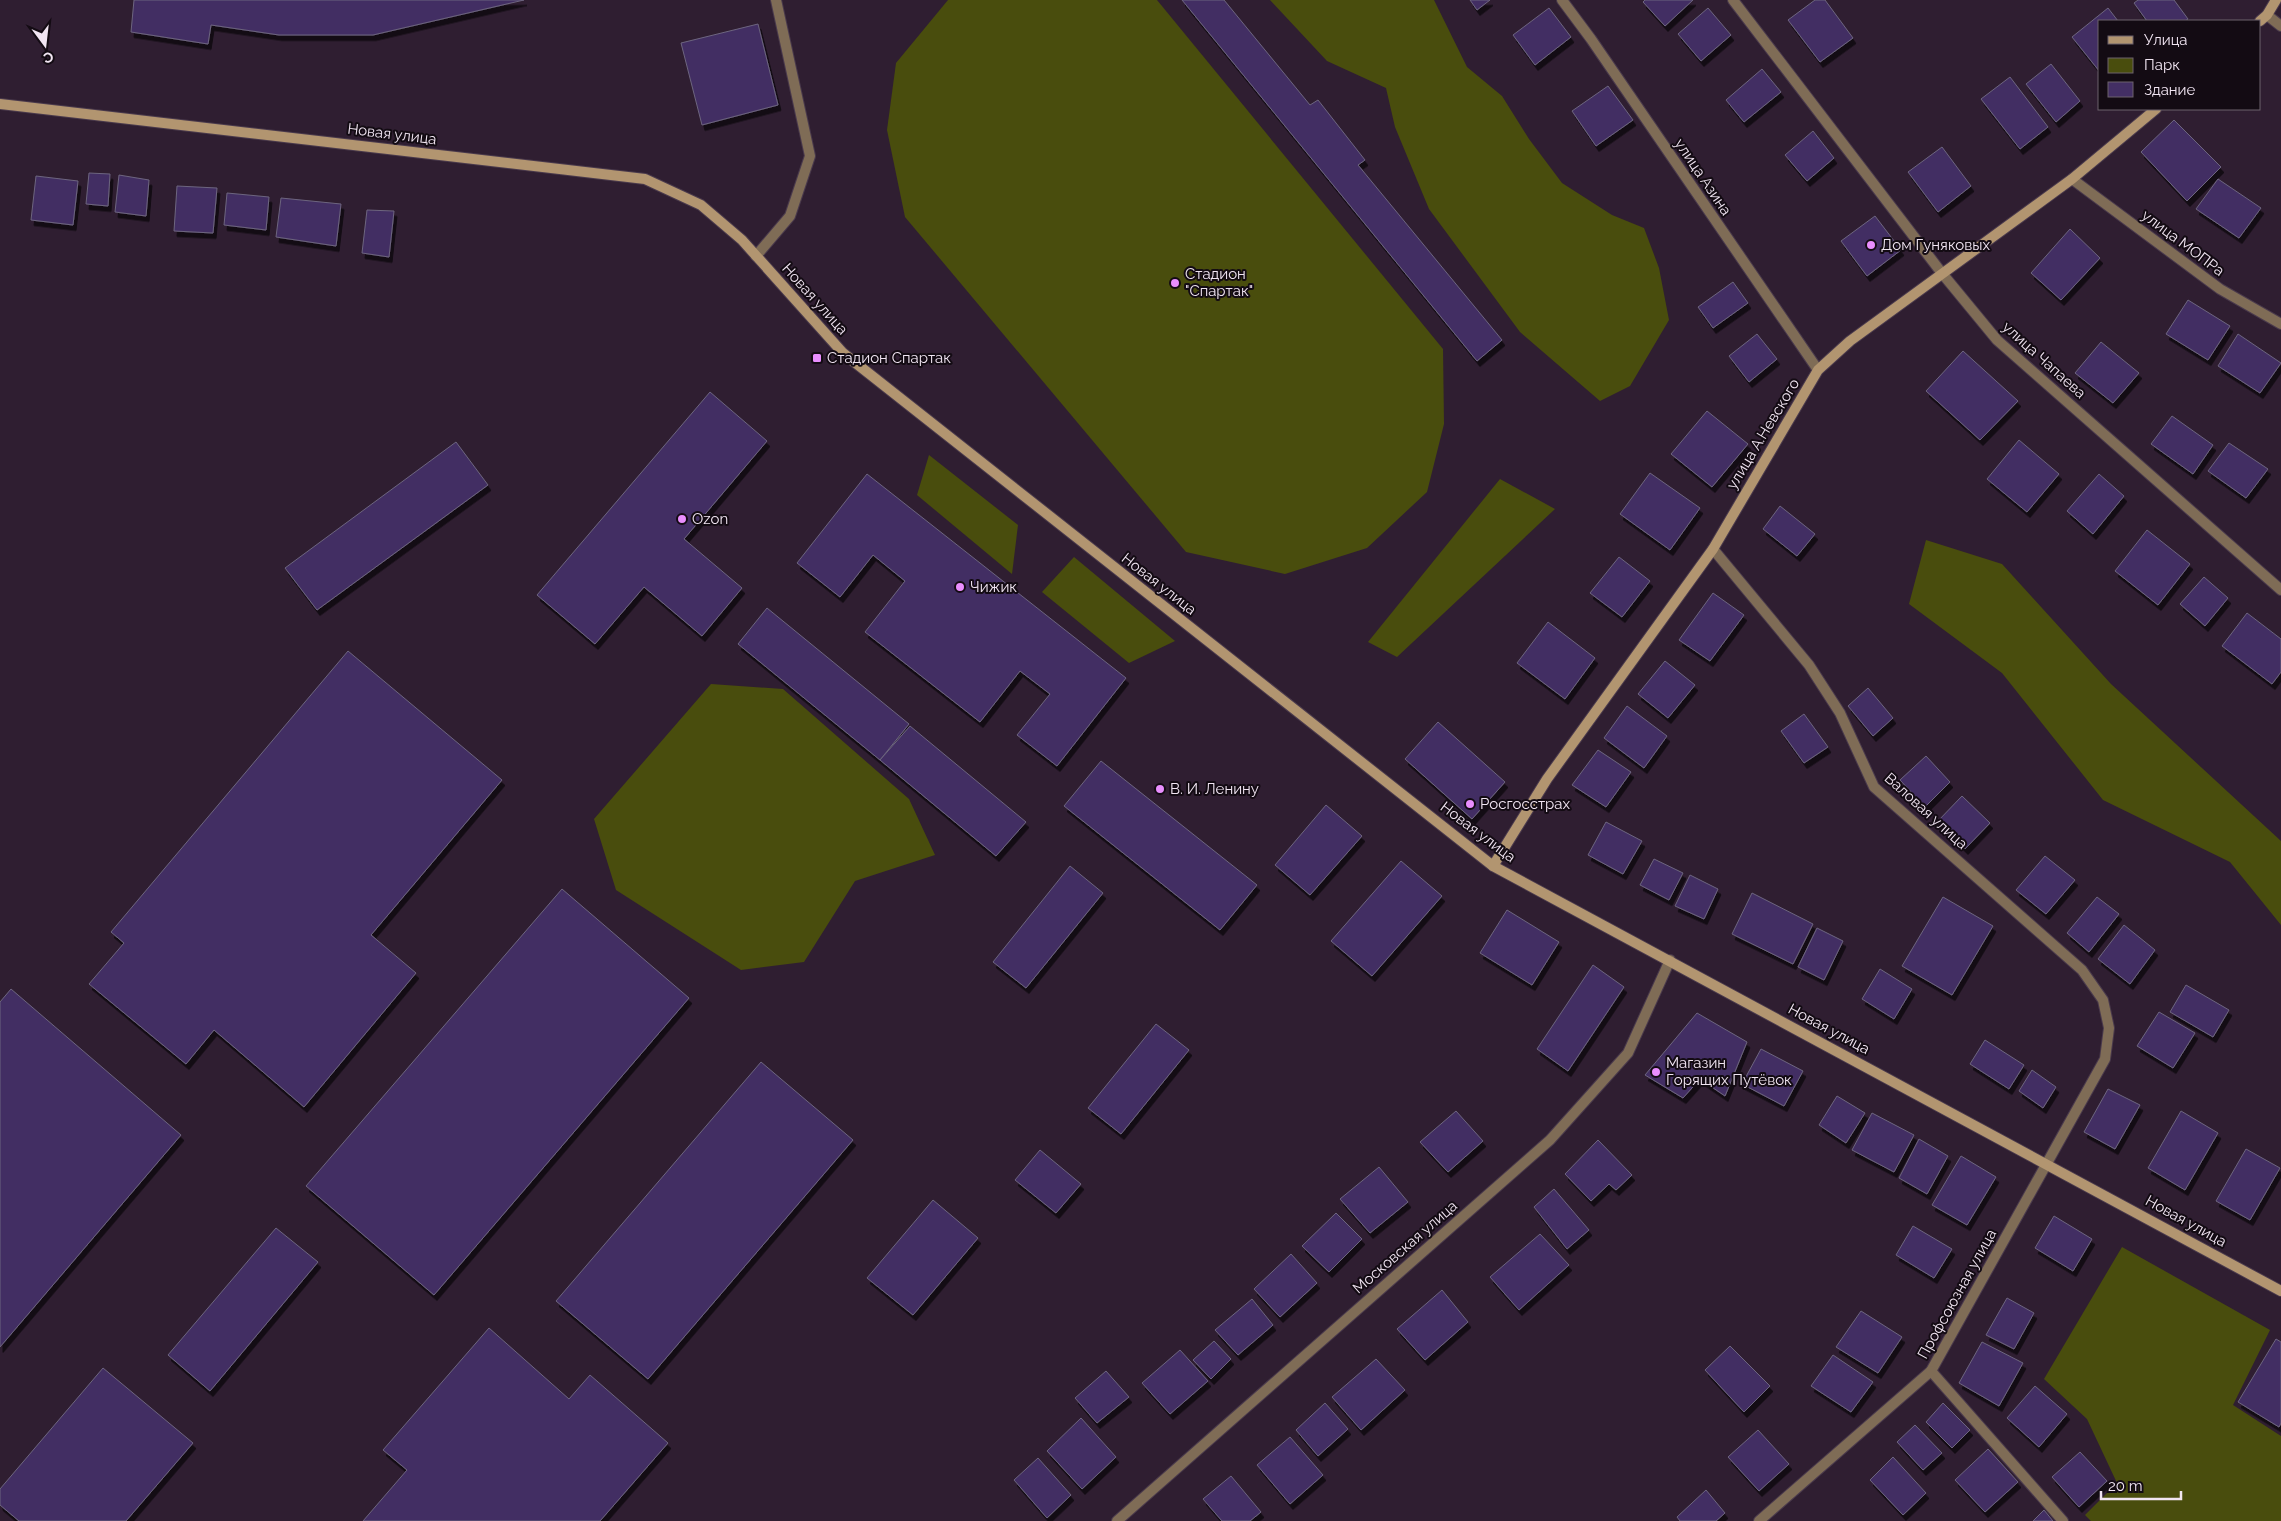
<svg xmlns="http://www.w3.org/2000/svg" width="2281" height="1521" viewBox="0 0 2281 1521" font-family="Raleway,sans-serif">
	<defs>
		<filter id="shadow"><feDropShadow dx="3" dy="5.5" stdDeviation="0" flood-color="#0009"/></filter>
	</defs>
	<rect width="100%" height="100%" fill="#2f1e31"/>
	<g fill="#494d0d">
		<polygon points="948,0 1157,0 1443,349 1444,424 1427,492 1367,548 1285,574 1186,552 905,217 887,130 896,63"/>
		<polygon points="1270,0 1434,0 1467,67 1502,96 1529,139 1562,183 1612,215 1644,228 1659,268 1669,320 1630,386 1600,401 1520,332 1429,209 1395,127 1386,88 1327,61"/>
		<polygon points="929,455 1018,525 1012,574 917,495"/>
		<polygon points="1500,479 1555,509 1397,657 1368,642"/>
		<polygon points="1926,540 2002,564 2111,684 2281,841 2281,925 2230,862 2103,800 2002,673 1909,604"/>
		<polygon points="1074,557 1175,641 1129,663 1042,592"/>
		<polygon points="711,684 783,689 909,799 935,855 855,881 804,962 741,970 616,890 594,819"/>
		<polygon points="2122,1247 2270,1330 2233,1405 2281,1436 2281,1521 2091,1521 2085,1515 2117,1483 2087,1419 2044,1379"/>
	</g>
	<g fill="#432f64" stroke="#6d657f" filter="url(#shadow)">
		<polygon points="134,0 524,0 373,35 279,35 211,25 208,44 131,32"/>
		<polygon points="1182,0 1224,0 1310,105 1318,100 1365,160 1358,165 1502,340 1477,361"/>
		<polygon points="1470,0 1490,0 1477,10"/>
		<polygon points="1645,0 1693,0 1665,26 1643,2"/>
		<polygon points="1815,0 1825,0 1853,38 1820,62 1788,20"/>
		<polygon points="2138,0 2174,0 2188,19 2185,21 2147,21 2134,3"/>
		<polygon points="1549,8 1571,37 1535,65 1513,35"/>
		<polygon points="1708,8 1731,35 1701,61 1678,34"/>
		<polygon points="2108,8 2118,21 2100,21 2100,72 2072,37"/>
		<polygon points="758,24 778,105 702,125 681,43"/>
		<polygon points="2051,64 2080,101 2056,122 2026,84"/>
		<polygon points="1762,69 1781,92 1744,122 1726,100"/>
		<polygon points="2010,77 2048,127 2020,149 1981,99"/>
		<polygon points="1608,86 1633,120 1596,146 1572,111"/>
		<polygon points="2174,120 2221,167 2187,201 2141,152"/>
		<polygon points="1813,131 1834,158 1807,181 1785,155"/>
		<polygon points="1942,147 1971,186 1938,212 1908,172"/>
		<polygon points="89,173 110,174 108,206 86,204"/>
		<polygon points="119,175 149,180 146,216 115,212"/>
		<polygon points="36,176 78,181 73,225 31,220"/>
		<polygon points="2218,179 2261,208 2239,238 2196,209"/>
		<polygon points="177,186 217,188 213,233 174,231"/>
		<polygon points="227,193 269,197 266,230 224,225"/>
		<polygon points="281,198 341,204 336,246 276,237"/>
		<polygon points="367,210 394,211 389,257 362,253"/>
		<polygon points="1875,216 1901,250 1867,276 1841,241"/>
		<polygon points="2070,229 2100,258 2061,300 2031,273"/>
		<polygon points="1733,282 1748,303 1713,328 1698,307"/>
		<polygon points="2188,300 2230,326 2208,360 2166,334"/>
		<polygon points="1757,334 1777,359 1749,382 1729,356"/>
		<polygon points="2238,334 2281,363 2260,393 2218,366"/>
		<polygon points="2101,342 2139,373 2113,403 2075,373"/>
		<polygon points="1963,351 2018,401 1980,440 1926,391"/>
		<polygon points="710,392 767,441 684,539 742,588 702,636 644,587 595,644 537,595"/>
		<polygon points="1707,411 1748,444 1712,487 1671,454"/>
		<polygon points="2172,416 2213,445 2193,474 2151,444"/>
		<polygon points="2019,440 2059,474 2027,512 1987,479"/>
		<polygon points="456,442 488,485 317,610 285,568"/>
		<polygon points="2229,443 2268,469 2246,498 2208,471"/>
		<polygon points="1650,473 1700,508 1670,550 1620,514"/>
		<polygon points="867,474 1126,678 1057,766 1017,735 1050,694 1020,671 980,722 865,632 905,581 873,555 840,597 797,563"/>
		<polygon points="2099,474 2124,496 2093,534 2067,511"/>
		<polygon points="1780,506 1815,534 1797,556 1763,529"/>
		<polygon points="2147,530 2190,564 2158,605 2115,571"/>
		<polygon points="1619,557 1650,581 1622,617 1590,593"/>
		<polygon points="2204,577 2228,598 2205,626 2180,604"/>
		<polygon points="1713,593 1744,615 1710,661 1679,640"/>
		<polygon points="767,608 909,724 880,760 738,644"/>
		<polygon points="2247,613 2281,639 2281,672 2272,684 2222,646"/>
		<polygon points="1548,622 1595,658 1565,699 1517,663"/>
		<polygon points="348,651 502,780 371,935 416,973 304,1107 214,1030 186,1064 89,984 124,943 111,932"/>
		<polygon points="1665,661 1695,685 1668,718 1638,694"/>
		<polygon points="1868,688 1893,718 1873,736 1848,706"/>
		<polygon points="1627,706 1667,736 1644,768 1604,738"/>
		<polygon points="1804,714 1828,747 1804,763 1781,731"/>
		<polygon points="1438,722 1505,782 1472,819 1405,759"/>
		<polygon points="910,726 1026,822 996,856 880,760"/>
		<polygon points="1598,750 1631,772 1606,807 1572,785"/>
		<polygon points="1926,756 1950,782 1925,807 1900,780"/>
		<polygon points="1101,761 1257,885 1220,930 1064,806"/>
		<polygon points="1962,796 1990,823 1965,849 1937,822"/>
		<polygon points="1326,805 1362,836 1310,895 1275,865"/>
		<polygon points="1606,822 1642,841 1623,874 1588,855"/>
		<polygon points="2045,856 2075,880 2046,914 2016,890"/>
		<polygon points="1654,859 1683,873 1669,900 1640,885"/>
		<polygon points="1401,861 1442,896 1372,976 1331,941"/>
		<polygon points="1070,866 1103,893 1026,988 993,962"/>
		<polygon points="1690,875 1718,889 1704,919 1675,906"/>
		<polygon points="562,889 689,998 434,1295 306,1186"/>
		<polygon points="1752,893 1813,924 1793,964 1732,934"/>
		<polygon points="1943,897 1993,926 1952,995 1902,966"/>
		<polygon points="2097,897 2119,914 2089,952 2067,933"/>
		<polygon points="1507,910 1559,942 1532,985 1480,953"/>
		<polygon points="2124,925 2155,950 2130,984 2098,959"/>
		<polygon points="1817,928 1843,941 1824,980 1798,967"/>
		<polygon points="1593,965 1624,987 1568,1071 1537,1049"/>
		<polygon points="1880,969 1912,989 1894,1019 1862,999"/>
		<polygon points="2186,985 2229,1010 2213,1037 2170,1012"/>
		<polygon points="11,989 181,1135 0,1347 0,1002"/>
		<polygon points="2159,1012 2195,1033 2173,1068 2137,1046"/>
		<polygon points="1697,1013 1747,1042 1725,1096 1700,1079 1683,1098 1645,1075"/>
		<polygon points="1156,1024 1189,1050 1121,1134 1088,1108"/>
		<polygon points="1985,1040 2024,1065 2009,1089 1970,1064"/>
		<polygon points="1761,1049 1803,1071 1784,1106 1742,1084"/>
		<polygon points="761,1062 853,1140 648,1379 556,1301"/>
		<polygon points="2032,1070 2056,1087 2043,1108 2019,1091"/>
		<polygon points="2108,1089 2140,1105 2115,1149 2084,1132"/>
		<polygon points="1837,1096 1865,1113 1846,1143 1819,1125"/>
		<polygon points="1456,1111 1483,1141 1448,1172 1420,1142"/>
		<polygon points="2181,1111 2218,1133 2185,1190 2148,1168"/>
		<polygon points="1872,1113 1914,1135 1894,1172 1852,1150"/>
		<polygon points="1919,1139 1948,1156 1927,1194 1899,1178"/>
		<polygon points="1598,1140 1632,1175 1616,1190 1609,1184 1591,1201 1565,1174"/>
		<polygon points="2246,1149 2280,1168 2250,1220 2216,1201"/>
		<polygon points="1040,1150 1081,1184 1056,1213 1015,1180"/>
		<polygon points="1961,1156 1996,1177 1967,1225 1932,1205"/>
		<polygon points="1379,1167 1408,1202 1370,1233 1340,1199"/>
		<polygon points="1554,1189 1589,1230 1567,1249 1534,1207"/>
		<polygon points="933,1200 978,1238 913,1315 867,1278"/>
		<polygon points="1336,1213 1362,1239 1329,1272 1302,1246"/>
		<polygon points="2054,1216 2092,1239 2073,1271 2035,1248"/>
		<polygon points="1913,1226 1952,1249 1934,1278 1896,1255"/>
		<polygon points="276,1228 318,1262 210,1391 168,1355"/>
		<polygon points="1540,1234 1569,1265 1519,1310 1490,1277"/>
		<polygon points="1291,1254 1317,1283 1280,1317 1254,1289"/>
		<polygon points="1442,1290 1468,1322 1425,1360 1397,1329"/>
		<polygon points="2007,1298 2034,1313 2014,1349 1986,1335"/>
		<polygon points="1252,1299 1273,1325 1238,1355 1215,1330"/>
		<polygon points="1861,1311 1902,1337 1878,1373 1836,1347"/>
		<polygon points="489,1328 569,1399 590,1375 668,1443 600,1521 363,1521 407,1470 383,1450"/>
		<polygon points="2276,1339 2281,1342 2281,1423 2279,1427 2238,1402"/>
		<polygon points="1214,1341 1231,1359 1211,1379 1193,1360"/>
		<polygon points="1982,1342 2023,1363 1999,1406 1959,1383"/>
		<polygon points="1730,1346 1770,1386 1744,1412 1705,1370"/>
		<polygon points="1180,1350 1208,1381 1170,1414 1142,1383"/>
		<polygon points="1833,1355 1873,1382 1851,1412 1811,1386"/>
		<polygon points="1376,1359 1405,1390 1361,1430 1332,1397"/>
		<polygon points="103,1368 193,1443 126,1521 19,1521 0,1505 0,1489"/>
		<polygon points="1106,1371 1129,1397 1097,1423 1075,1398"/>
		<polygon points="2035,1386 2067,1414 2039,1447 2007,1418"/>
		<polygon points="1325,1403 1348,1429 1318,1456 1296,1430"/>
		<polygon points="1943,1403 1970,1430 1952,1448 1926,1422"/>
		<polygon points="1081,1418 1116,1457 1082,1489 1047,1451"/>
		<polygon points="1915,1425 1942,1453 1923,1470 1897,1442"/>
		<polygon points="1758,1430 1789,1464 1759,1491 1728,1457"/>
		<polygon points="1290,1437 1323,1475 1290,1504 1257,1465"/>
		<polygon points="1988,1449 2018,1482 1985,1512 1955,1480"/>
		<polygon points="2080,1452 2107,1481 2079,1507 2052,1477"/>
		<polygon points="1893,1457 1926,1493 1903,1515 1870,1480"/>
		<polygon points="1038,1458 1071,1495 1047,1518 1014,1480"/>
		<polygon points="1231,1476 1261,1512 1250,1521 1222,1521 1203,1499"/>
		<polygon points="1706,1490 1725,1513 1716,1521 1680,1521 1677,1517"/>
		<polygon points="2044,1510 2053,1521 2033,1521"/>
	</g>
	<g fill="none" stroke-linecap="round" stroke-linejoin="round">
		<g stroke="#4a3a4c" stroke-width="12">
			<g id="street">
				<polyline points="1562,0 1591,39 1818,370"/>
				<polyline points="1733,0 1941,272 1997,340 2281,590"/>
				<polyline points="2267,15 2281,26"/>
				<polyline points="2072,179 2220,289 2281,324"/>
				<polyline points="756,256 790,216 810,156 776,0"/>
				<polyline points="1713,549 1809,665 1840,713 1874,787 2082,970 2103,1000 2109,1028 2105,1059 1931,1371 1759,1521"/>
				<polyline points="1931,1371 2063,1521"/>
				<polyline points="1117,1521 1550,1140 1628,1053 1670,960"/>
			</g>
		</g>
		<g stroke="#4a3a4c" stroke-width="12">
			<g id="secondary">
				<polyline points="2260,21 2267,15 2276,0"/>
				<polyline points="0,104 645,179 701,205 742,240 843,353 1493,866 2281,1291"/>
				<polyline points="1493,866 1547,779 1713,549 1818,370 1850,341 2072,179 2156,109"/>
			</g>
		</g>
		<use href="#street" stroke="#7f6c56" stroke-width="10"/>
		<use href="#secondary" stroke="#b29570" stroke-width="10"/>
	</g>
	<g fill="#e98efe" stroke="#130b13" stroke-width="2">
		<circle cx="1871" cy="245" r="5"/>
		<circle cx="1175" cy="283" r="5"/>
		<rect x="812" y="353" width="10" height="10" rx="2.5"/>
		<circle cx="682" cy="519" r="5"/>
		<circle cx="960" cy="587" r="5"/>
		<circle cx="1160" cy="789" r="5"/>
		<circle cx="1470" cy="804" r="5"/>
		<circle cx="1656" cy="1072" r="5"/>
	</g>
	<g text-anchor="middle" stroke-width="4" stroke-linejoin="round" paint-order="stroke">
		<g font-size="15" fill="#f1e5f2" stroke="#130b13">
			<text transform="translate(392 134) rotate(7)" y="5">Новая улица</text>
			<text transform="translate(1703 177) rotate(56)" y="5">улица Азина</text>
			<text transform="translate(2183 243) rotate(37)" y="5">улица МОПРа</text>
			<text transform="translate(815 299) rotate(48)" y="5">Новая улица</text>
			<text transform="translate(2044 360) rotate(42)" y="5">улица Чапаева</text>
			<text transform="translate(1763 434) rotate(-59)" y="5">улица А.Невского</text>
			<text transform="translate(1159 584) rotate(38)" y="5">Новая улица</text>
			<text transform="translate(1926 811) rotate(42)" y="5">Валовая улица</text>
			<text transform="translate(1478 832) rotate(37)" y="5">Новая улица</text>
			<text transform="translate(1829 1029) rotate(28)" y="5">Новая улица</text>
			<text transform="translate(2186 1221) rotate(29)" y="5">Новая улица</text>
			<text transform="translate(1405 1247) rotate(-41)" y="5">Московская улица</text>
			<text transform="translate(1957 1294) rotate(-61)" y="5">Профсоюзная улица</text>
		</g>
		<g font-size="15" fill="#f1e5f2" stroke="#130b13" text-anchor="start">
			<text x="1881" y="250">Дом Гуняковых</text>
			<text x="1185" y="279">Стадион<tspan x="1185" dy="17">"Спартак"</tspan></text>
			<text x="827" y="363">Стадион Спартак</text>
			<text x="692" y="524">Ozon</text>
			<text x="970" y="592">Чижик</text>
			<text x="1170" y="794">В. И. Ленину</text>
			<text x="1480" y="809">Росгосстрах</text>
			<text x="1666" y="1068">Магазин<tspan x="1666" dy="17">Горящих Путёвок</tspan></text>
		</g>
	</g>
	<rect x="2098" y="20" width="162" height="90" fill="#130b13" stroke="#6c626c"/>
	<rect x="2108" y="36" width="25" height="8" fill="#b29570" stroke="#6c626c"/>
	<text x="2144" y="45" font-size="15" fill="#f1e5f2">Улица</text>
	<rect x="2108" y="58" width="25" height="15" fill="#494d0d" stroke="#6c626c"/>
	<text x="2144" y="70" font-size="15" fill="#f1e5f2">Парк</text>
	<rect x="2108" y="82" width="25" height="15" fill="#432f64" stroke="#6c626c"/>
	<text x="2144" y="95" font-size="15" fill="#f1e5f2">Здание</text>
	<g transform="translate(45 45) rotate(165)" stroke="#130b13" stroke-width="4" paint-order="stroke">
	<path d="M0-4L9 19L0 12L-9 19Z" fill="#f1e5f2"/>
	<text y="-8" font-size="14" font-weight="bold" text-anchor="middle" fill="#f1e5f2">С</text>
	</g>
	<path d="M2101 1491v8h80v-8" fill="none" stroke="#f1e5f2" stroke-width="2.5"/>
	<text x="2108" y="1491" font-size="15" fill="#f1e5f2" stroke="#130b13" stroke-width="4" paint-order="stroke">20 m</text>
</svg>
